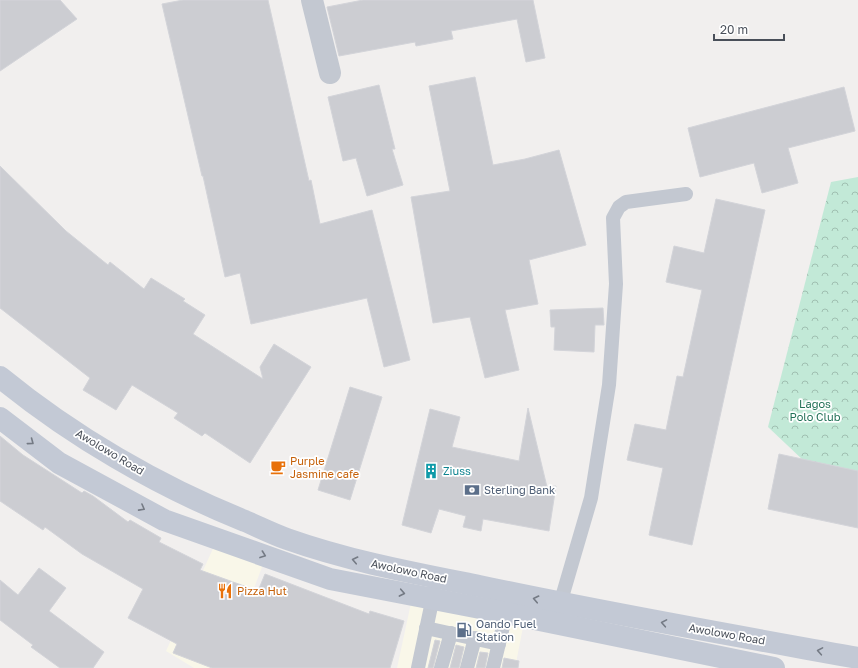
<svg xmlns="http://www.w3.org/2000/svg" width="858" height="668" viewBox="0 0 858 668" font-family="'Golos Text',sans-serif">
	<defs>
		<pattern id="park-crowns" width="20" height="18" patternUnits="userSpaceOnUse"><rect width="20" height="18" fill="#c2e9d7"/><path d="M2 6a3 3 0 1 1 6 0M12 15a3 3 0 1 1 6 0" fill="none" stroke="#a0bfb1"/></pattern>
	</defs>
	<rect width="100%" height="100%" fill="#f1efee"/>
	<g fill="#f9f7e9">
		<polygon points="217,540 265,559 224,668 194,668 166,651"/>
		<polygon points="411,603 524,622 515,668 397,668"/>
	</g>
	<polygon fill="url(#park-crowns)" points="858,177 858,512 768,427 831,182"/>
	<g fill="#cccdd2" stroke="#d3d4d9">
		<polygon points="0,0 60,0 77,19 0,71"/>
		<polygon points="183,0 268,0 309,181 311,180 320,224 372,210 410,360 384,367 367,298 251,324 240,273 225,277 203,176 202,176 162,4"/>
		<polygon points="363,0 533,0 545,58 526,62 517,19 451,31 453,39 416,46 415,42 339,56 327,7"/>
		<polygon points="475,77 493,165 525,159 559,150 586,245 529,260 538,304 505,310 519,370 485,378 470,317 433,323 411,197 450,191 429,86"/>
		<polygon points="379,85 395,149 392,149 403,185 367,196 356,158 343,161 328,97"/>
		<polygon points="844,87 855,131 788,148 798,183 762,193 754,163 700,177 688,128"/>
		<polygon points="0,166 66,231 108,265 110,262 144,289 151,278 185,299 183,301 205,315 193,334 263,379 260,367 274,344 311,367 250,463 205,433 202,436 174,418 178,413 132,385 116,410 83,390 90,378 0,308"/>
		<polygon points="716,199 765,210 692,545 649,535 663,468 627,460 635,424 666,430 677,376 683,377 702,290 666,282 674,246 704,253"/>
		<polygon points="603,308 604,325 595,325 594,352 554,350 555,327 551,327 550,310"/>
		<polygon points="350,387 382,397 350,500 318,490"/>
		<polygon points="528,408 547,487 556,486 549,531 483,519 481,531 463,527 466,516 439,509 431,533 402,525 430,409 460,417 452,447 519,461"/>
		<polygon points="0,436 23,455 82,493 84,491 93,496 128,522 130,520 161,538 159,542 203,564 200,570 258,591 265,574 369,614 370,611 404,621 390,668 212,668 173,653 177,644 128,618 143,589 82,554 45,527 43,530 0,501"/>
		<polygon points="779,454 858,471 858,528 768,509"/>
		<polygon points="39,568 66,588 49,611 104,652 93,668 60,668 31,647 33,645 0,620 0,580 18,595"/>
		<polygon points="435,640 440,641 433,668 428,668"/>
		<polygon points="456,645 464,647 459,668 450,668"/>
		<polygon points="480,652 488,653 485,668 476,668"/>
		<polygon points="504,658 519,661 518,668 502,668"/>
	</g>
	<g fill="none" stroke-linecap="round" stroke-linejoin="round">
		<g stroke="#c3c8d1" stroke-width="14">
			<polyline points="560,604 591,498 609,385 616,284 613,218 619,207 626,202 686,194"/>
			<polyline points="426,628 499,644"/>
			<polyline points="418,668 434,592"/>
			<polyline points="441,668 451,633"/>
			<polyline points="467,668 475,638"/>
			<polyline points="493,668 508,606"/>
		</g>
		<polyline stroke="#c3c8d1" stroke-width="22" points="312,0 330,73"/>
		<g stroke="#c3c9d5" stroke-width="22">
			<path d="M0 377C72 436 158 486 245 521 259 527 273 534 287 539 349 561 414 573 479 586 605 613 731 635 858 658"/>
			<polyline points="0,418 59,463 164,520 330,579 506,613 774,668"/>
		</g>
	</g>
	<defs><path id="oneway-chevron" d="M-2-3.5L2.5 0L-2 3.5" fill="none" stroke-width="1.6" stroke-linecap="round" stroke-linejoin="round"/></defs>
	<g stroke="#747a84">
		<use href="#oneway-chevron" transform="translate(31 442) rotate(37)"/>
		<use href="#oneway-chevron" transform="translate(142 508) rotate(29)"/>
		<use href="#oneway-chevron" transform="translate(263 555) rotate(20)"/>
		<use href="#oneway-chevron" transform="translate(355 560) rotate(-168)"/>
		<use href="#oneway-chevron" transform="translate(402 593) rotate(11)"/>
		<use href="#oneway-chevron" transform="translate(536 599) rotate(-168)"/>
		<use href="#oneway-chevron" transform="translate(664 623) rotate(-170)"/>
		<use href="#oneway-chevron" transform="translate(820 651) rotate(-170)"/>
	</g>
	<defs>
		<g id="cafe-bare" transform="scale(1.2)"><path d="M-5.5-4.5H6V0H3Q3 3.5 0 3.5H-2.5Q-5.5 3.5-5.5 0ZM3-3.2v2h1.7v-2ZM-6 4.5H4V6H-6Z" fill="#e8710a" stroke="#fff" stroke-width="2.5" paint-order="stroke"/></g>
		<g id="building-bare" transform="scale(1.2)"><path d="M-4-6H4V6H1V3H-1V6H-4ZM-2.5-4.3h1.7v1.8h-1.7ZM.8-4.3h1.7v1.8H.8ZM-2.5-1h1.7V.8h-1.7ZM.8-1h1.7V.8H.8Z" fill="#0f9aa8" stroke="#fff" stroke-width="2.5" paint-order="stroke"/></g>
		<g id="bank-bare" transform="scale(1.2)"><path d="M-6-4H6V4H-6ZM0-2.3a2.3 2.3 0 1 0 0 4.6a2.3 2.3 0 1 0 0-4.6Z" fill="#5c6f8a" stroke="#fff" stroke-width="2.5" paint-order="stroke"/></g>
		<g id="restaurant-bare" transform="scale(1.2)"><path d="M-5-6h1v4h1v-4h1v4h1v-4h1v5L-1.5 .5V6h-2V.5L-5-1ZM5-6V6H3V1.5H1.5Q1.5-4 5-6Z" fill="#e8710a" stroke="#fff" stroke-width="2.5" paint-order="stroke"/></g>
		<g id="fuel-bare" transform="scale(1.2)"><path d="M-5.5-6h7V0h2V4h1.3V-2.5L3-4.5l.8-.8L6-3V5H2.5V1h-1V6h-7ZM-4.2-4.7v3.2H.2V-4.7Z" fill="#5c6f8a" stroke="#fff" stroke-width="2.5" paint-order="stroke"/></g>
	</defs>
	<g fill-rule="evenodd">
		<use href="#cafe-bare" x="278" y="467"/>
		<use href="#building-bare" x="431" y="471"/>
		<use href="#bank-bare" x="472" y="490"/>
		<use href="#restaurant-bare" x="225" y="591"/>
		<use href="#fuel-bare" x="464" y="630"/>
	</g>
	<g text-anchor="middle" stroke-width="3.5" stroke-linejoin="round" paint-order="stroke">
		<g font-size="11" fill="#227157" stroke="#fff">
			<text x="815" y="408">Lagos<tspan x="815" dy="13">Polo Club</tspan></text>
		</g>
		<g font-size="11" fill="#494f59" stroke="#fff">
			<text transform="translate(110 452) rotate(31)" y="4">Awolowo Road</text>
			<text transform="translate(409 571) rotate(12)" y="4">Awolowo Road</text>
			<text transform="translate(727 634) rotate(10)" y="4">Awolowo Road</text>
		</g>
		<g font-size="11" fill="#c56008" stroke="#fff" text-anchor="start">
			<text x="290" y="465">Purple<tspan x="290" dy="13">Jasmine cafe</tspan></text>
			<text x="237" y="595">Pizza Hut</text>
		</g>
		<g font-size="11" fill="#0d838f" stroke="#fff" text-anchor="start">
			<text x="443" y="475">Ziuss</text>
		</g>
		<g font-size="11" fill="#4e5e75" stroke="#fff" text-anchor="start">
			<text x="484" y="494">Sterling Bank</text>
			<text x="476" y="628">Oando Fuel<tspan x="476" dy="13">Station</tspan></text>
		</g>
	</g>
	<path d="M714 34v6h70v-6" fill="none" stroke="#494f59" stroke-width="2"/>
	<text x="720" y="34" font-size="12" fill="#494f59" stroke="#ffffff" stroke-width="3" paint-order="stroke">20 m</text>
</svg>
